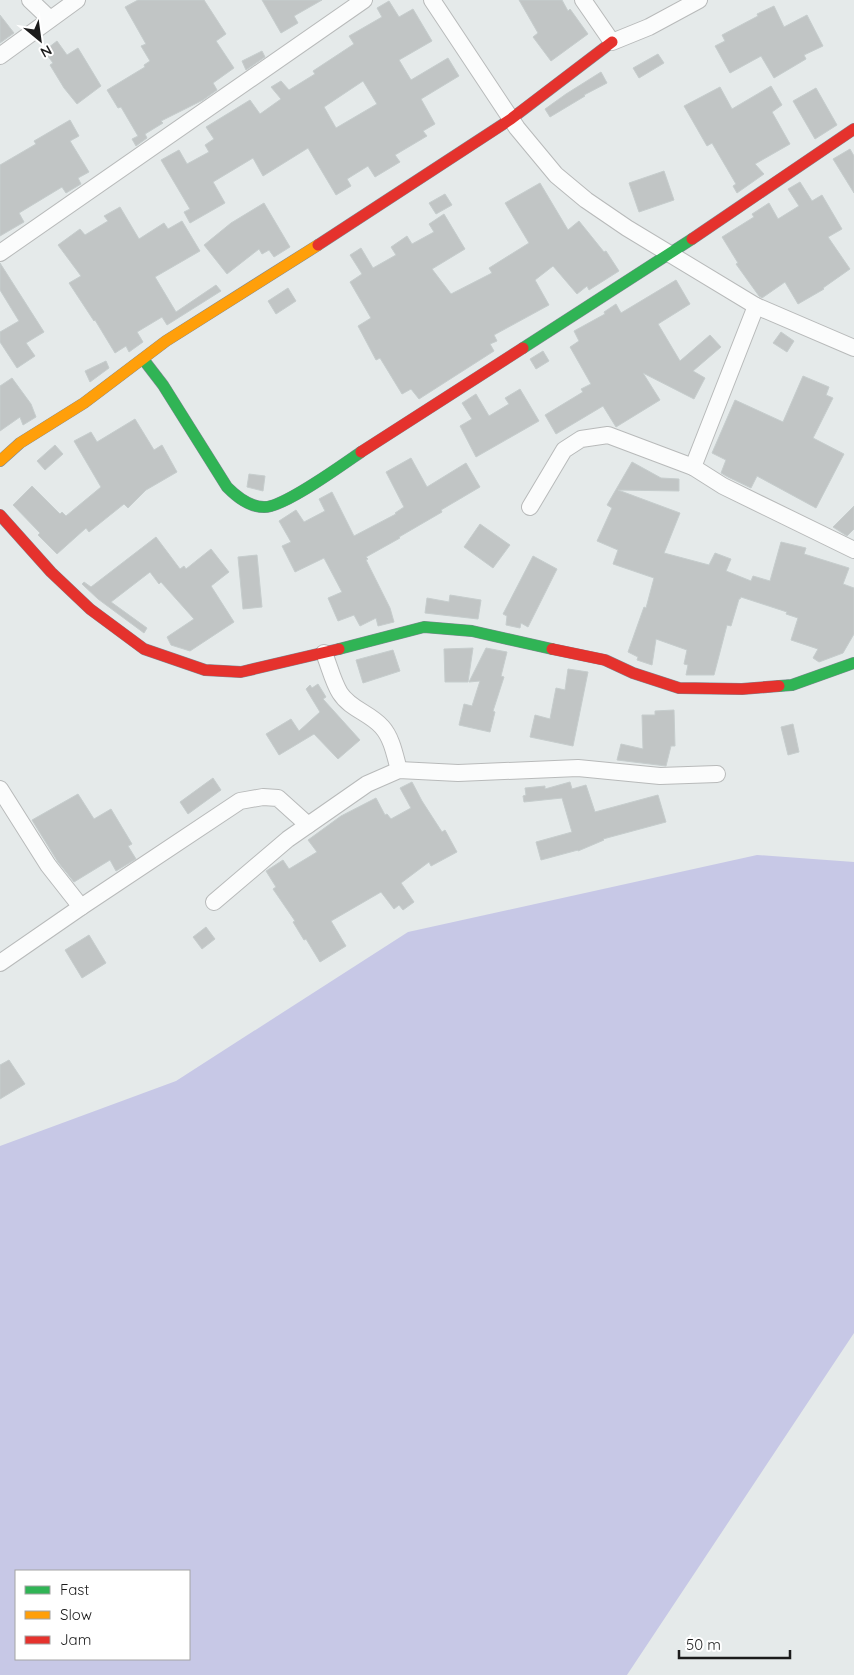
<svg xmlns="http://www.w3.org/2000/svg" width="854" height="1675" viewBox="0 0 854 1675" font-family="Quicksand,sans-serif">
	<rect width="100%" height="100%" fill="#e5eaea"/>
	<path fill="#c7c8e6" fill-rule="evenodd" d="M757 855 854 862V1333L627 1675H0V1146L176 1081 408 932ZM16 1571H189V1659H16Z"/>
	<g fill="#c1c5c5" stroke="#c6cdcd" fill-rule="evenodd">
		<polygon points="138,0 204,0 226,34 216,41 234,68 213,83 217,90 203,100 161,121 163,123 145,134 147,138 136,146 132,139 138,136 121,107 118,108 107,90 145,67 144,65 150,61 141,46 146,44 125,7"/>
		<polygon points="262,0 322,0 294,16 298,23 281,33"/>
		<polygon points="519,0 562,0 568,11 570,9 588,34 551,61 533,37 538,33"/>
		<path d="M389 1 399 17 413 9 432 41 399 60 411 80 448 58 459 76 421 99 435 124 423 131 427 136 395 155 400 162 375 177 368 166 347 179 351 186 336 195 308 148 263 176 253 158 213 182 225 203 190 223 184 212 190 209 161 160 179 150 187 164 209 152 205 145 214 139 206 127 250 100 260 114 281 99 271 87 281 81 289 90 315 74 313 71 354 44 349 36 382 17 377 8ZM363 81 377 104 336 128 324 107Z"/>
		<polygon points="774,6 784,27 807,15 823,46 804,55 806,59 774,78 761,56 730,73 715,46 725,41 722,35 758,16 757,14"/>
		<polygon points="0,15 14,33 0,43"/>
		<polygon points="57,41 67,55 78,48 101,86 77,104 64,88 50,65 53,63 44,51"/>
		<polygon points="262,51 265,57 246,70 242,61"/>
		<polygon points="658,54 664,63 639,78 633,68"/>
		<polygon points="601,72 607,83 584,95 585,96 550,117 545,109 566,94"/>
		<polygon points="771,86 782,105 772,112 790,144 755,164 764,174 737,193 733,186 736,184 712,143 707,146 684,106 720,87 732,109"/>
		<polygon points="816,88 837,125 815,139 793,101"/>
		<polygon points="70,120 79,136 70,141 89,172 78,178 81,184 66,193 62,187 19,213 24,222 0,236 0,165 36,144 34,141"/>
		<polygon points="850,149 854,156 854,193 833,159"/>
		<polygon points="664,171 674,200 639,212 629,183"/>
		<polygon points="800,182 812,201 822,195 842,229 828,237 850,269 823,288 824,289 798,304 785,282 762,298 759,296 736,264 738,263 722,237 754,217 752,214 769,203 778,219 799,206 788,189"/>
		<polygon points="540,183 568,230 579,221 604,252 606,251 619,271 589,290 587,286 577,294 553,266 535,280 549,305 494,335 497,341 490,344 494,351 419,399 411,389 402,394 380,358 376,360 358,326 371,318 350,282 362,274 350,255 361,248 373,268 396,255 391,247 407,236 412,244 434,232 429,224 444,214 465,249 432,269 451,294 492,273 489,268 529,243 505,203"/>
		<polygon points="445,194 452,205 436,214 429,203"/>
		<polygon points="264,203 290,247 274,257 269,250 262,254 259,249 227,274 204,245 231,223"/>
		<polygon points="120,207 139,239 164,223 168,229 182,221 200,251 155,277 176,312 216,285 221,291 167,325 162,317 137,332 143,342 129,352 126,346 115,353 95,320 94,321 69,283 81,276 58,245 80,229 85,235 108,221 104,216"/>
		<polygon points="0,263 44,332 26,343 35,356 17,368 0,342 0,332 19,321 0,290"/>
		<polygon points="676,280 690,304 658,324 680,361 710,335 721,347 693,371 705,378 694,399 643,373 660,400 616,427 603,406 556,434 545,415 583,392 581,389 591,384 570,347 579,341 574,331 605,314 604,312 616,304 621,313"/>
		<polygon points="288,288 296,301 276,314 268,301"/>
		<polygon points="781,332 794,341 787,352 773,343"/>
		<polygon points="543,351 549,361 536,369 530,359"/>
		<polygon points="106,361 109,368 90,382 85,371"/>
		<polygon points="803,376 829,387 826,395 833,398 813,438 844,454 816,508 757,476 751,488 728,477 721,473 726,460 712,453 735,400 783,422"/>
		<polygon points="12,378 31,404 36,417 23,425 20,417 0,431 0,386"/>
		<polygon points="520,389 539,421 476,457 460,426 472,419 462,403 476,394 489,416 509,404 505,398"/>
		<polygon points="135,419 154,450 162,445 177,472 146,490 128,508 124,504 89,532 86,528 57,554 38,535 40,533 13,505 32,486 60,514 62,512 66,516 101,487 74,441 91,432 97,442"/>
		<polygon points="55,445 63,454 45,470 37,461"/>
		<polygon points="411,458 427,487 466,463 480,487 441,510 442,512 399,537 400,538 366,557 368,559 366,560 390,608 394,622 378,626 376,618 360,626 354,615 338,621 328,598 342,592 324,558 295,572 282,546 291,542 279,521 296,510 304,522 325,511 319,499 332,492 354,536 396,514 395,513 404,507 386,472"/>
		<polygon points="632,462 661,478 679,479 679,491 618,490 680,513 664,553 709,565 715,553 731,559 726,571 751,581 753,576 770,581 781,542 806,548 804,554 849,568 843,584 854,588 854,634 843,653 819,662 813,658 818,649 791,640 798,618 786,614 787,612 741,597 740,599 739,599 731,626 727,625 714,675 686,675 688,665 684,664 687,650 656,639 652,665 637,660 638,657 628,652 644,607 646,608 654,578 613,564 618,550 597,541 612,508 607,505"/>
		<polygon points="249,474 265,476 263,491 247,487"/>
		<polygon points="854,506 854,529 847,536 833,527"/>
		<polygon points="480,524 510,545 493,568 464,547"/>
		<polygon points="156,537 180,569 184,566 186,569 211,549 229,572 211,586 234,622 190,651 171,645 167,637 194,619 161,582 159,584 150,572 111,602 147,628 144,633 98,599 82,584 84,582 91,587"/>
		<polygon points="257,555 262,607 243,609 238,557"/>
		<polygon points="533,556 557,569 528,627 521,623 520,628 506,625 507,616 503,614"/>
		<polygon points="450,595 481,600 478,619 425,613 427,598 449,602"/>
		<polygon points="473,648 468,682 445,682 444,649"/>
		<polygon points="486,648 507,652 501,676 504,677 493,711 495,712 490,732 459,725 464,704 472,706 480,681 469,682"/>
		<polygon points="393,650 400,671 363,683 356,660"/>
		<polygon points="568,669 588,672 573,746 530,737 535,715 550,719 556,688 565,690"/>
		<polygon points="318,684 326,697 323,699 360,740 338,759 314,734 279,755 266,734 291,719 299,731 320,712 306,689 310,685 312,688"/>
		<polygon points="674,710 675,746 671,746 666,766 617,760 621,744 643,749 642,715 655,715 655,711"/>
		<polygon points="793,724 799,752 788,755 781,727"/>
		<polygon points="213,778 221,790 188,814 180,802"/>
		<polygon points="412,782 422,801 442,832 445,830 457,852 431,866 429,862 401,883 414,902 403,910 399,905 394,909 381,892 331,921 346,946 320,962 306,939 304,940 293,922 295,921 273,889 276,887 266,871 283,860 289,869 317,852 308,840 341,816 376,798 385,815 387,814 391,819 411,808 400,788"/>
		<polygon points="570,782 572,789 586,785 595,812 658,795 666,822 603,839 604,840 578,851 578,850 541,860 536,842 572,832 562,798 524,802 523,796 526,795 525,788 545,786 545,789"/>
		<polygon points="78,794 94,819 111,809 132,844 128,846 136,859 116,871 110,860 74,882 58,862 32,820"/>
		<polygon points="206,927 215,939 202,949 193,937"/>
		<polygon points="89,935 106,963 82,978 65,950"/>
		<polygon points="9,1060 25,1084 0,1099 0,1065"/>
	</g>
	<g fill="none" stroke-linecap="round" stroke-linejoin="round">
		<g stroke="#b8baba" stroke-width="18">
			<g id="street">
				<polyline points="30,0 50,19"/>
				<polyline points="432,0 517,128 556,175 586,200 627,228 756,306 854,348"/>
				<polyline points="583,0 612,42 649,27 699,0"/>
				<polyline points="0,56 77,0"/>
				<polyline points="0,253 364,0"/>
				<polyline points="693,467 756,306"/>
				<polyline points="530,507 564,450 581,439 608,435 693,467 723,486 854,550"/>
				<path d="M324 653C329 665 333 682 340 693 350 709 370 713 382 727 392 738 395 756 399 770"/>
				<polyline points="0,789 48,865 81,907"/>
				<polyline points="214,902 288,839 367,784 399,770 458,773 578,768 660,776 717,774"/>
				<polyline points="0,963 81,907 240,801 263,797 278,798 308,825"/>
			</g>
		</g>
		<g stroke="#7f8892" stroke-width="12">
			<g id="fast">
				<polyline points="523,348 692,239"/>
				<path d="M143 359 163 385 227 487C237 497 249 507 264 507 283 508 342 465 361 452"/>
				<polyline points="339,649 424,627 472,631 552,649"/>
				<polyline points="779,686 792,685 854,663"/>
			</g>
		</g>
		<g stroke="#7f8892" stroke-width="12">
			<polyline id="slow" points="0,461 20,443 84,403 166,341 318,245"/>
		</g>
		<g stroke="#7f8892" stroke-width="12">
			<g id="jam">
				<polyline points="692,239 854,129"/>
				<polyline points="318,245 511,119 612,42"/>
				<polyline points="361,452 523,348"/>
				<polyline points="0,515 51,572 90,609 144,649 205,670 241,672 339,649"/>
				<polyline points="552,649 605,660 633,673 679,688 742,689 779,686"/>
			</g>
		</g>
		<use href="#street" stroke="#fbfcfc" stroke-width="16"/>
		<use href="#fast" stroke="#30b455" stroke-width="11"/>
		<use href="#slow" stroke="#ff9f0a" stroke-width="11"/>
		<use href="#jam" stroke="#e5322d" stroke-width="11"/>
	</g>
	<rect x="15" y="1570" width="175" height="90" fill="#ffffff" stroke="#a4a4a4"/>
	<rect x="25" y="1586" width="25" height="8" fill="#30b455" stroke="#a4a4a4"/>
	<text x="60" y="1595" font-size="15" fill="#1c1c1c">Fast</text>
	<rect x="25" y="1611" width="25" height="8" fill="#ff9f0a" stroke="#a4a4a4"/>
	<text x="60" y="1620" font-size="15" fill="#1c1c1c">Slow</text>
	<rect x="25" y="1636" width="25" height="8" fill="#e5322d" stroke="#a4a4a4"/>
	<text x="60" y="1645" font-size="15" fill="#1c1c1c">Jam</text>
	<g transform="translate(40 40) rotate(151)" stroke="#ffffff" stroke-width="4" paint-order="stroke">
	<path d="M0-4L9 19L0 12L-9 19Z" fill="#1c1c1c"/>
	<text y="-8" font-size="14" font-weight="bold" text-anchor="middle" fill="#1c1c1c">N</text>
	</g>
	<path d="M679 1650v8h111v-8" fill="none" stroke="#1c1c1c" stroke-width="2.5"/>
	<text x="686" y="1650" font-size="15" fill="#1c1c1c" stroke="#ffffff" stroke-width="4" paint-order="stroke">50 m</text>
</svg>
